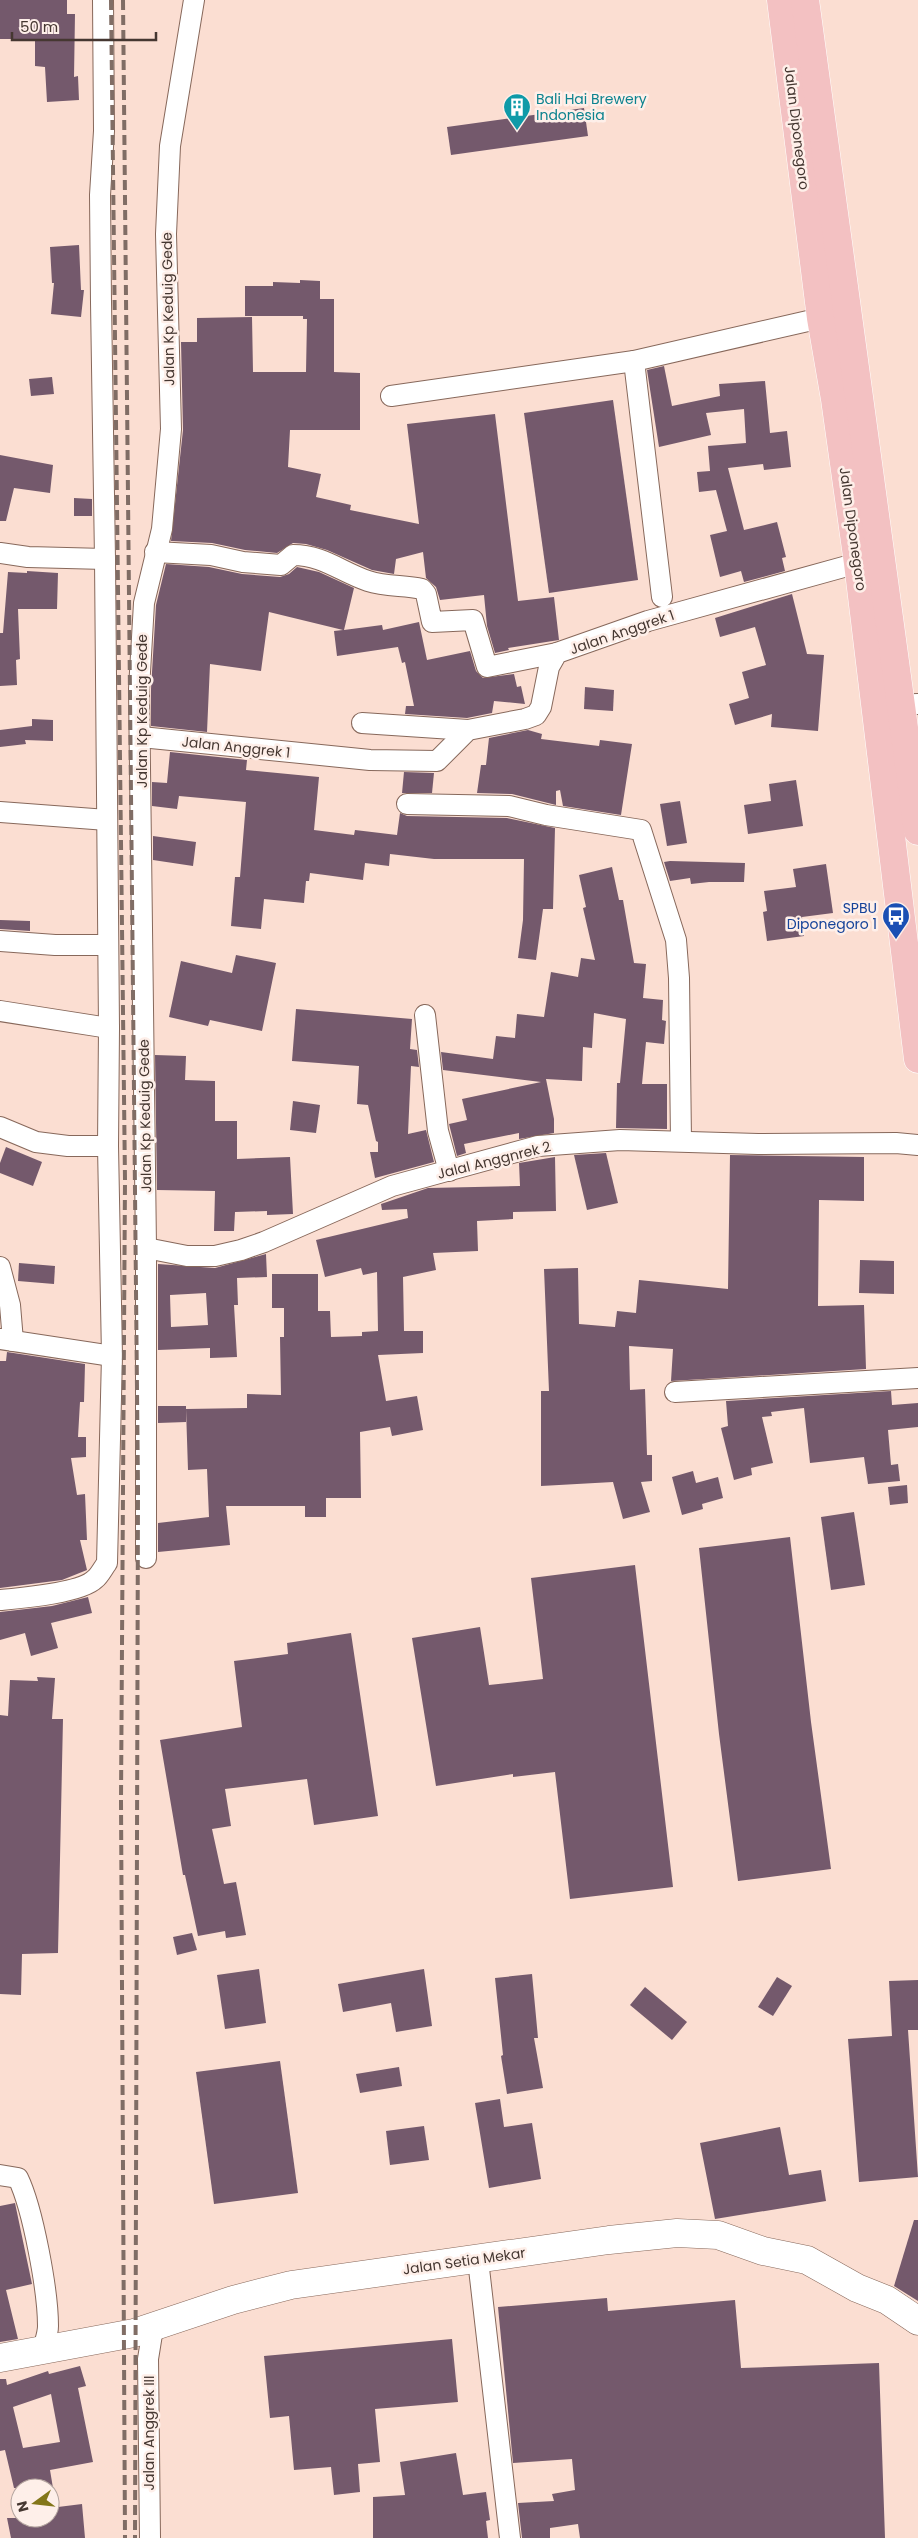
<svg xmlns="http://www.w3.org/2000/svg" width="918" height="2538" viewBox="0 0 918 2538" font-family="Poppins,sans-serif">
	<rect width="100%" height="100%" fill="#fbded2"/>
	<g fill="#74596c" fill-rule="evenodd">
		<polygon points="0,0 67,0 67,14 75,14 74,77 78,76 79,100 47,102 45,67 35,66 35,39 0,39"/>
		<polygon points="584,108 588,136 451,155 447,127"/>
		<polygon points="79,245 81,290 84,290 81,317 51,314 54,283 52,283 50,247"/>
		<polygon points="300,280 320,281 320,299 334,299 334,372 360,373 360,430 290,430 288,467 321,474 316,497 351,505 350,510 419,524 407,424 495,414 518,601 554,597 559,640 508,648 509,650 495,653 487,626 484,595 440,600 436,587 426,578 423,552 396,559 394,574 372,570 327,550 306,544 293,543 277,553 245,550 212,543 171,541 183,430 181,342 197,342 197,318 252,317 253,372 306,372 307,319 303,319 303,316 245,316 245,286 273,286 273,282 300,283"/>
		<polygon points="664,366 672,406 720,396 719,384 765,381 770,433 787,431 791,467 764,470 763,464 728,468 744,530 777,522 786,557 782,558 785,571 744,582 741,571 720,577 710,535 727,531 716,490 699,492 697,472 710,471 708,446 746,443 744,409 706,413 711,435 659,447 647,370"/>
		<polygon points="52,377 54,394 31,396 29,379"/>
		<polygon points="613,400 638,580 549,593 524,413"/>
		<polygon points="0,455 53,465 50,493 14,488 6,521 0,521"/>
		<polygon points="74,498 92,499 92,516 74,516"/>
		<polygon points="166,564 209,567 242,574 280,577 289,574 297,567 319,572 354,588 344,630 382,625 383,630 419,622 427,660 470,651 476,671 483,678 514,674 517,687 521,686 525,704 494,701 492,713 467,718 405,714 406,706 414,706 405,662 402,663 398,647 337,656 334,631 343,630 269,612 261,671 210,664 207,732 151,726 151,689 156,605"/>
		<polygon points="27,571 58,573 57,609 18,609 20,659 16,660 17,685 0,686 0,633 3,633 8,572 27,573"/>
		<polygon points="792,594 807,654 824,655 818,731 771,727 772,714 735,725 729,704 749,698 742,672 766,665 755,627 720,637 715,618"/>
		<polygon points="585,687 614,690 613,711 584,709"/>
		<polygon points="32,719 53,720 53,741 25,740 26,744 0,747 0,730 32,726"/>
		<polygon points="528,730 542,734 541,739 599,746 600,740 632,744 621,815 563,806 560,790 556,791 556,805 512,794 477,793 481,765 486,765 489,738"/>
		<polygon points="170,752 247,760 246,770 319,777 314,830 354,835 355,830 397,835 400,813 407,816 507,818 555,828 553,909 543,909 536,960 518,958 523,920 524,859 434,859 390,854 389,866 365,863 363,880 310,873 309,881 306,881 304,903 264,899 261,929 231,926 235,877 240,877 246,802 179,796 177,809 152,806 152,782 167,783"/>
		<polygon points="404,772 434,773 432,793 402,793"/>
		<polygon points="796,780 803,826 748,834 744,805 771,801 769,784"/>
		<polygon points="680,801 687,843 667,846 660,804"/>
		<polygon points="153,836 196,842 193,866 153,860"/>
		<polygon points="670,861 745,863 744,882 709,882 691,884 690,878 670,881 664,862"/>
		<polygon points="826,864 833,913 802,917 804,936 767,941 763,912 767,911 764,891 796,887 793,869"/>
		<polygon points="612,867 619,900 623,900 634,963 646,964 643,998 663,1000 662,1020 666,1021 664,1044 646,1042 642,1084 667,1084 667,1129 616,1128 617,1083 620,1083 626,1019 594,1013 592,1048 583,1047 582,1081 546,1079 554,1119 554,1133 519,1139 519,1133 464,1144 466,1153 457,1156 449,1124 467,1120 462,1099 541,1082 443,1070 441,1052 493,1059 496,1036 515,1038 517,1014 544,1017 551,972 578,977 581,958 595,960 583,908 586,907 579,875"/>
		<polygon points="0,920 30,921 30,931 0,929"/>
		<polygon points="236,955 276,963 262,1031 210,1020 208,1026 169,1017 181,961 232,973"/>
		<polygon points="296,1009 412,1019 410,1049 417,1050 419,1067 411,1066 408,1134 426,1130 434,1162 375,1178 370,1152 378,1152 378,1142 376,1141 368,1105 357,1104 359,1066 292,1061"/>
		<polygon points="155,1055 186,1056 185,1080 215,1081 215,1121 237,1121 237,1159 290,1157 293,1214 267,1215 267,1211 235,1212 234,1231 214,1231 215,1191 157,1190"/>
		<polygon points="293,1101 320,1105 316,1133 290,1130"/>
		<polygon points="6,1147 42,1162 33,1186 0,1173 0,1163"/>
		<polygon points="606,1153 618,1203 587,1210 574,1155"/>
		<polygon points="730,1155 864,1157 864,1201 819,1200 818,1306 864,1305 866,1369 671,1381 673,1349 629,1346 630,1390 645,1389 647,1455 652,1455 652,1481 641,1482 650,1512 623,1519 613,1482 541,1486 541,1391 549,1391 544,1269 578,1268 579,1324 615,1327 617,1311 636,1313 639,1280 728,1289"/>
		<polygon points="555,1157 556,1211 513,1212 513,1219 477,1221 478,1251 433,1253 436,1270 403,1277 404,1331 423,1331 423,1353 378,1355 386,1401 417,1396 423,1430 392,1436 390,1427 360,1432 361,1498 326,1498 326,1517 305,1517 305,1506 226,1506 230,1545 158,1552 158,1523 209,1517 207,1469 188,1470 186,1409 247,1408 247,1394 281,1395 280,1337 284,1337 284,1308 272,1308 272,1274 318,1274 318,1311 330,1311 331,1337 362,1336 362,1332 378,1331 377,1272 363,1275 361,1268 325,1277 316,1240 408,1218 407,1209 382,1210 381,1204 428,1188 520,1186 519,1163"/>
		<path d="M266 1254 267 1277 237 1278 238 1305H234L237 1357 210 1358V1348L158 1350V1264L215 1268ZM206 1293 208 1325 171 1327 170 1295Z"/>
		<polygon points="860,1260 894,1261 894,1294 859,1293"/>
		<polygon points="19,1263 55,1266 54,1284 18,1281"/>
		<polygon points="7,1352 85,1364 84,1402 80,1402 78,1437 86,1437 86,1457 71,1458 77,1495 85,1494 87,1540 80,1540 87,1570 62,1580 0,1588 0,1361 6,1361"/>
		<polygon points="891,1391 892,1405 918,1403 918,1427 888,1430 891,1465 898,1464 900,1481 868,1484 864,1457 810,1463 804,1408 771,1412 772,1416 762,1417 773,1463 751,1468 752,1475 734,1480 721,1428 728,1426 726,1401"/>
		<polygon points="158,1406 186,1406 186,1422 158,1423"/>
		<polygon points="693,1471 696,1483 718,1477 723,1498 702,1504 703,1509 682,1515 672,1477"/>
		<polygon points="907,1485 908,1503 890,1505 888,1487"/>
		<polygon points="854,1512 865,1585 831,1590 821,1517"/>
		<polygon points="790,1537 811,1722 831,1869 738,1881 719,1734 699,1548"/>
		<polygon points="635,1565 673,1887 570,1899 555,1772 513,1777 513,1774 436,1786 412,1638 480,1627 489,1685 543,1679 531,1578"/>
		<polygon points="88,1597 92,1613 51,1623 58,1648 31,1656 25,1633 0,1640 0,1612 52,1606"/>
		<polygon points="351,1633 378,1816 314,1825 307,1779 225,1789 231,1826 212,1829 224,1884 236,1882 246,1935 226,1938 225,1931 198,1936 185,1875 183,1875 160,1740 242,1727 234,1661 288,1654 287,1643"/>
		<polygon points="37,1677 55,1678 52,1719 63,1719 58,1953 22,1954 21,1995 0,1994 0,1715 8,1716 10,1680 38,1681"/>
		<polygon points="192,1933 197,1950 177,1955 173,1937"/>
		<polygon points="259,1969 266,2023 225,2029 217,1975"/>
		<polygon points="424,1969 432,2026 396,2032 391,2003 343,2012 338,1984"/>
		<polygon points="532,1974 538,2038 534,2038 543,2088 507,2094 501,2056 503,2055 495,1978"/>
		<polygon points="777,1977 792,1986 773,2016 758,2007"/>
		<polygon points="918,1980 918,2030 908,2030 918,2177 859,2182 848,2039 892,2036 889,1981"/>
		<polygon points="645,1987 687,2022 672,2040 630,2005"/>
		<polygon points="280,2061 298,2193 214,2204 196,2072"/>
		<polygon points="399,2067 402,2086 360,2093 356,2074"/>
		<polygon points="500,2099 504,2127 532,2123 541,2179 489,2188 475,2103"/>
		<polygon points="424,2126 429,2160 390,2165 386,2131"/>
		<polygon points="780,2127 789,2175 821,2170 826,2201 715,2219 700,2143"/>
		<polygon points="15,2203 32,2284 6,2290 18,2339 0,2342 0,2206"/>
		<polygon points="914,2220 918,2220 918,2301 894,2286"/>
		<polygon points="607,2298 608,2311 735,2300 741,2368 879,2363 885,2538 580,2538 578,2524 550,2528 550,2538 522,2538 518,2503 554,2501 552,2494 575,2490 572,2459 513,2463 498,2307"/>
		<polygon points="452,2339 458,2402 375,2409 380,2462 358,2464 360,2492 334,2495 331,2467 294,2470 289,2416 270,2418 264,2356"/>
		<path d="M80 2366 86 2386 78 2388 93 2462 50 2470 53 2488H14L5 2450 0 2451V2379H6L7 2385 48 2371 49 2374ZM51 2394 60 2442 23 2448 13 2407Z"/>
		<polygon points="456,2453 463,2495 486,2492 490,2520 486,2521 488,2538 373,2538 373,2497 405,2495 400,2462"/>
		<polygon points="82,2504 85,2538 11,2538 7,2518 50,2518 50,2508"/>
	</g>
	<g fill="none" stroke-linecap="round" stroke-linejoin="round">
		<g stroke="#87685b" stroke-width="22">
			<g id="street">
				<polyline points="391,396 634,361"/>
				<path d="M155 552 211 555 243 562 281 565 293 555C323 555 341 572 368 581 386 587 404 585 422 589L426 594 432 622 473 620 487 667 557 653"/>
				<polyline points="0,553 28,557 105,559"/>
				<polyline points="662,597 634,361 821,318"/>
				<polyline points="887,705 918,704"/>
				<polyline points="362,723 468,730"/>
				<polyline points="141,737 370,760 437,761 468,730 525,719 536,715 541,707 549,667 557,653 648,621 858,563"/>
				<polyline points="407,804 509,806 546,815 641,830 676,940 679,978 681,1141"/>
				<polyline points="0,812 107,820"/>
				<polyline points="0,941 55,945 108,945"/>
				<polyline points="0,1011 109,1028"/>
				<polyline points="425,1015 438,1131 449,1171"/>
				<polyline points="0,1127 36,1142 68,1146 108,1146"/>
				<polyline points="146,1248 187,1256 215,1256 241,1250 264,1242 392,1186 538,1146 620,1140 758,1144 896,1143 918,1145"/>
				<polyline points="0,1267 10,1305 13,1341"/>
				<polyline points="0,1339 112,1356"/>
				<polyline points="675,1392 918,1378"/>
				<polyline points="146,1558 146,1248 139,689 144,603 162,529 171,429 166,234 170,146 194,0"/>
				<path d="M0 1600C21 1598 81 1593 95 1579 100 1575 103 1568 107 1563L112 1356 108 1146 109 1028 105 559 101 302 100 195 104 131 103 0"/>
				<path d="M0 2175 18 2178C33 2209 48 2291 48 2326 48 2334 45 2341 43 2349"/>
				<polyline points="478,2260 510,2538"/>
				<polyline points="150,2538 148,2359 153,2328"/>
			</g>
		</g>
		<g stroke="#87685b" stroke-width="29">
			<polyline id="secondary" points="0,2358 134,2333 233,2300 291,2285 609,2240 677,2233 718,2235 763,2251 807,2260 857,2288 887,2300 918,2321"/>
		</g>
		<g stroke="#fff" stroke-width="29">
			<g id="highway">
				<polyline points="781,0 821,318 835,399 858,563 918,1059"/>
				<polyline points="805,0 918,831"/>
			</g>
		</g>
		<use href="#street" stroke="#fff" stroke-width="20"/>
		<use href="#secondary" stroke="#fff" stroke-width="28"/>
		<use href="#highway" stroke="#f3c1c2" stroke-width="28"/>
		<g stroke="#806d65" stroke-width="4" stroke-dasharray="10 5" stroke-linecap="butt">
			<polyline points="111,0 125,1180 121,1800 125,2538"/>
			<polyline points="123,0 138,1489 135,2538"/>
		</g>
	</g>
	<defs>
		<g id="building-pin" transform="scale(1.4375)"><path d="M0 17L-7.5 6A9.5 9.5 0 1 1 7.5 6Z" fill="#0f9aa8" stroke="#feefe9"/><path d="M-4-6H4V6H1V3H-1V6H-4ZM-2.5-4.3h1.7v1.8h-1.7ZM.8-4.3h1.7v1.8H.8ZM-2.5-1h1.7V.8h-1.7ZM.8-1h1.7V.8H.8Z" fill="#fff"/></g>
		<g id="bus-pin" transform="scale(1.4375)"><path d="M0 17L-7.5 6A9.5 9.5 0 1 1 7.5 6Z" fill="#1a4fb4" stroke="#feefe9"/><path d="M-5-6H5V4H4V6H2V4H-2V6H-4V4H-5ZM-3.5-4V0h7V-4ZM-3.5 1.2v1.5H-2V1.2ZM2 1.2v1.5H3.5V1.2Z" fill="#fff"/></g>
	</defs>
	<g fill-rule="evenodd">
		<use href="#building-pin" x="517" y="107"/>
		<use href="#bus-pin" x="896" y="916"/>
	</g>
	<g text-anchor="middle" stroke-width="5" stroke-linejoin="round" paint-order="stroke">
		<g font-size="14" fill="#0d838f" stroke="#feefe9" text-anchor="start">
			<text x="536" y="104">Bali Hai Brewery<tspan x="536" dy="16">Indonesia</tspan></text>
		</g>
		<g font-size="14" fill="#453731" stroke="#feefe9">
			<text transform="translate(797 128) rotate(83)" y="5">Jalan Diponegoro</text>
			<text transform="translate(168 309) rotate(-91)" y="5">Jalan Kp Keduig Gede</text>
			<text transform="translate(853 529) rotate(82)" y="5">Jalan Diponegoro</text>
			<text transform="translate(622 632) rotate(-19)" y="5">Jalan Anggrek 1</text>
			<text transform="translate(142 711) rotate(-90)" y="5">Jalan Kp Keduig Gede</text>
			<text transform="translate(236 747) rotate(6)" y="5">Jalan Anggrek 1</text>
			<text transform="translate(145 1116) rotate(-91)" y="5">Jalan Kp Keduig Gede</text>
			<text transform="translate(494 1160) rotate(-14)" y="5">Jalal Anggnrek 2</text>
			<text transform="translate(464 2261) rotate(-8)" y="5">Jalan Setia Mekar</text>
			<text transform="translate(149 2433) rotate(-90)" y="5">Jalan Anggrek III</text>
		</g>
		<g font-size="14" fill="#164399" stroke="#feefe9" text-anchor="end">
			<text x="877" y="913">SPBU<tspan x="877" dy="16">Diponegoro 1</tspan></text>
		</g>
	</g>
	<g transform="translate(35 2503) rotate(255)"><circle r="24" fill="#feefe9" stroke="#b4a59f"/>
	<path d="M0-4L9 19L0 12L-9 19Z" fill="#837619"/>
	<text y="-8" font-size="14" font-weight="bold" text-anchor="middle" fill="#453731">N</text>
	</g>
	<path d="M12 32v8h144v-8" fill="none" stroke="#453731" stroke-width="2.5"/>
	<text x="20" y="32" font-size="15" fill="#453731" stroke="#feefe9" stroke-width="4" paint-order="stroke">50 m</text>
</svg>
